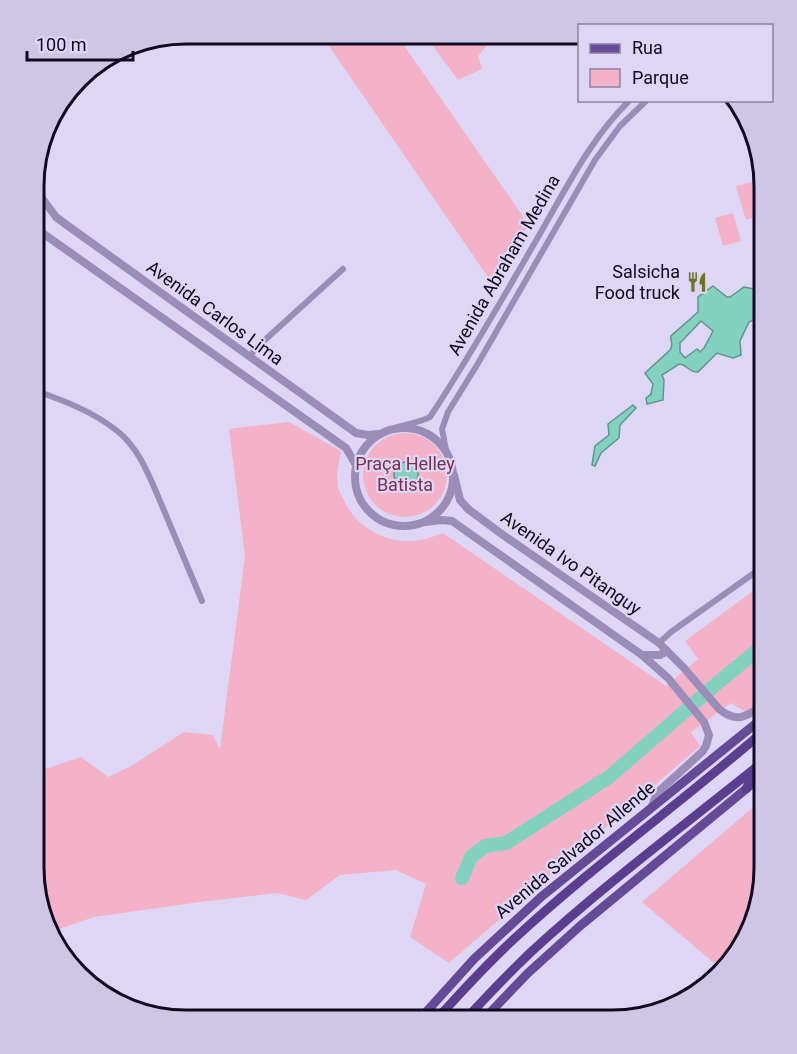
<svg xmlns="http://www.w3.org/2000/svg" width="797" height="1054" viewBox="0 0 797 1054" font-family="Roboto,sans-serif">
	<rect width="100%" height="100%" fill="#ded6f5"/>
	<g fill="#f4b2c8">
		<polygon points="320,33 396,34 529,225 492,283"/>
		<polygon points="424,34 508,34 492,40 478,56 482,69 458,80"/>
		<polygon points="752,182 762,215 746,220 736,186"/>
		<polygon points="733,213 741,241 723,246 715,218"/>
		<path d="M289 422 341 451C339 462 336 476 338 488 339 492 342 496 344 500 355 526 383 542 411 541 422 541 432 537 443 533L666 686 698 659 685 641 764 583V703C750 714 746 713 731 703L691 732 700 746 449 963 410 937 426 884 396 870 340 875 306 900 278 893 200 902 94 917 48 933 33 869V773L81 757 108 777 131 766 184 732 213 735 220 749 245 556 229 429Z"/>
		<circle cx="405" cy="475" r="42"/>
		<polygon points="764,798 764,879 738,954 721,969 642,902"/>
	</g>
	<g fill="#83d2bf" stroke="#619590" stroke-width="1.5" fill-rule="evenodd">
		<path d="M713 286 727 297H730L744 287 760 290 762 292 764 315 749 322 740 341 741 355 733 358 717 353 698 372C689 373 687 364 679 364L662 375 664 380 663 400 647 404 646 398 651 394 653 384 645 373 670 350C674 345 670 341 671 336L698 312V297ZM701 321 713 331 704 348 700 352 697 349 685 358 680 352V343Z"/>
		<polygon points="633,405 636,408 620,425 619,438 601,453 595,466 592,465 595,446 609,435 608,424"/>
		<circle cx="406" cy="474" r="12"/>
	</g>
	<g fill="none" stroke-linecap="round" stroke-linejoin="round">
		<polyline stroke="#83d2bf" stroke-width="14" points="462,878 471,857 485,846 506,843 609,777 721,680 764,645"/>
		<g stroke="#9a8eb9" stroke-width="6">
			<polyline points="250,357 255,349 343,269"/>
			<path d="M34 390C62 400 92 411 116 430 141 449 151 481 163 508 176 539 189 570 202 601"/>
			<path d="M395 428C406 424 421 422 430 417 471 355 508 289 545 225 570 181 593 136 630 100"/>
			<polyline points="446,450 442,429 448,412 477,365 595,160 620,126 647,100"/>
			<polyline points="659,643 671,632 764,566"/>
		</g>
		<g stroke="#9a8eb9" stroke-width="8">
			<polyline points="41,192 39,162 43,140"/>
			<polyline points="42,198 56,217 64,223 356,433 368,435 379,434"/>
			<path d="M34 215C44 205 44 194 34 184"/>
			<polyline points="34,227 346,448 356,465"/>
			<circle cx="404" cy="477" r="49"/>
			<path d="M454 475 460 500 468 509 503 535 659 643 684 668 719 709C737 724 747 716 764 705"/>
			<polyline points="425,522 442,520 452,521 642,655 668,678 704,722 709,735 706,746 702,752 657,793 652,806"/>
			<polyline points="642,655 660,655 667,651"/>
		</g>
		<g stroke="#654b97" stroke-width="9">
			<polyline points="419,1020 474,959 541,897 764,717"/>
			<polyline points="482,1021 528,973 580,926 752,784"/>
		</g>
		<g stroke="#5c3e90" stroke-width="9">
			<polyline points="746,789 750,781 764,770"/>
			<path d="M436 1020C461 992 487 964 515 938 594 865 682 802 764 731"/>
			<path d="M464 1021C486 997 508 974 531 952 605 884 686 824 764 761"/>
		</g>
	</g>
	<defs>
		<g id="restaurant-bare" transform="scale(1.62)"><path d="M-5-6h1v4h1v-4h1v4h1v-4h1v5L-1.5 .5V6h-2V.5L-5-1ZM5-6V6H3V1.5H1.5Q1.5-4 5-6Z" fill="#6a7621" stroke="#ded6f5" stroke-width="2.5" paint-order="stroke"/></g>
	</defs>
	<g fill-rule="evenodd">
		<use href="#restaurant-bare" x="697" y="282"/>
	</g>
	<g text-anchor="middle" stroke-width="4.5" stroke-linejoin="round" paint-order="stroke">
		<g font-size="18" fill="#110822" stroke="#ded6f5">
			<text transform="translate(504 265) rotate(-60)" y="6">Avenida Abraham Medina</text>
			<text transform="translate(215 313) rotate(36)" y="6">Avenida Carlos Lima</text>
			<text transform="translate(571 563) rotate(35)" y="6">Avenida Ivo Pitanguy</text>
			<text transform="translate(575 850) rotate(-40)" y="6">Avenida Salvador Allende</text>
		</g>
		<g font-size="18" fill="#110822" stroke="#ded6f5" text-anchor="end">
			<text x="680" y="278">Salsicha<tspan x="680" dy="21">Food truck</tspan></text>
		</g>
		<g font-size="18" fill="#7b2e4e" stroke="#ded6f5">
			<text x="405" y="470">Praça Helley<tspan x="405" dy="21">Batista</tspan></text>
		</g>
	</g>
	<path d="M0 0H797V1054H0ZM186 44H612A142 142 0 0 1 754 186V868A142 142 0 0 1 612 1010H186A142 142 0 0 1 44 868V186A142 142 0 0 1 186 44Z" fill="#cec6e4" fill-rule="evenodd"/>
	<path fill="none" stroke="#110822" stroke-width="3" d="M186 44H612A142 142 0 0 1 754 186V868A142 142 0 0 1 612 1010H186A142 142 0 0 1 44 868V186A142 142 0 0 1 186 44Z"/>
	<rect x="578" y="24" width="195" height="78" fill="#ded6f5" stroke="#8c84a1" stroke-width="1.5"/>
	<rect x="590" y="44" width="30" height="9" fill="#654b97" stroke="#8c84a1" stroke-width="1.5"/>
	<text x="632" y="54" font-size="18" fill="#110822">Rua</text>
	<rect x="590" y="69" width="30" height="18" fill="#f4b2c8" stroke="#8c84a1" stroke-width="1.5"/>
	<text x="632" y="84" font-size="18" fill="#110822">Parque</text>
	<path d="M27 51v9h106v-9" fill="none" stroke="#110822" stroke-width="3"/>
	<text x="36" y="51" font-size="18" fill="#110822" stroke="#ded6f5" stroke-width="4.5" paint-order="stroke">100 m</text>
</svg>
